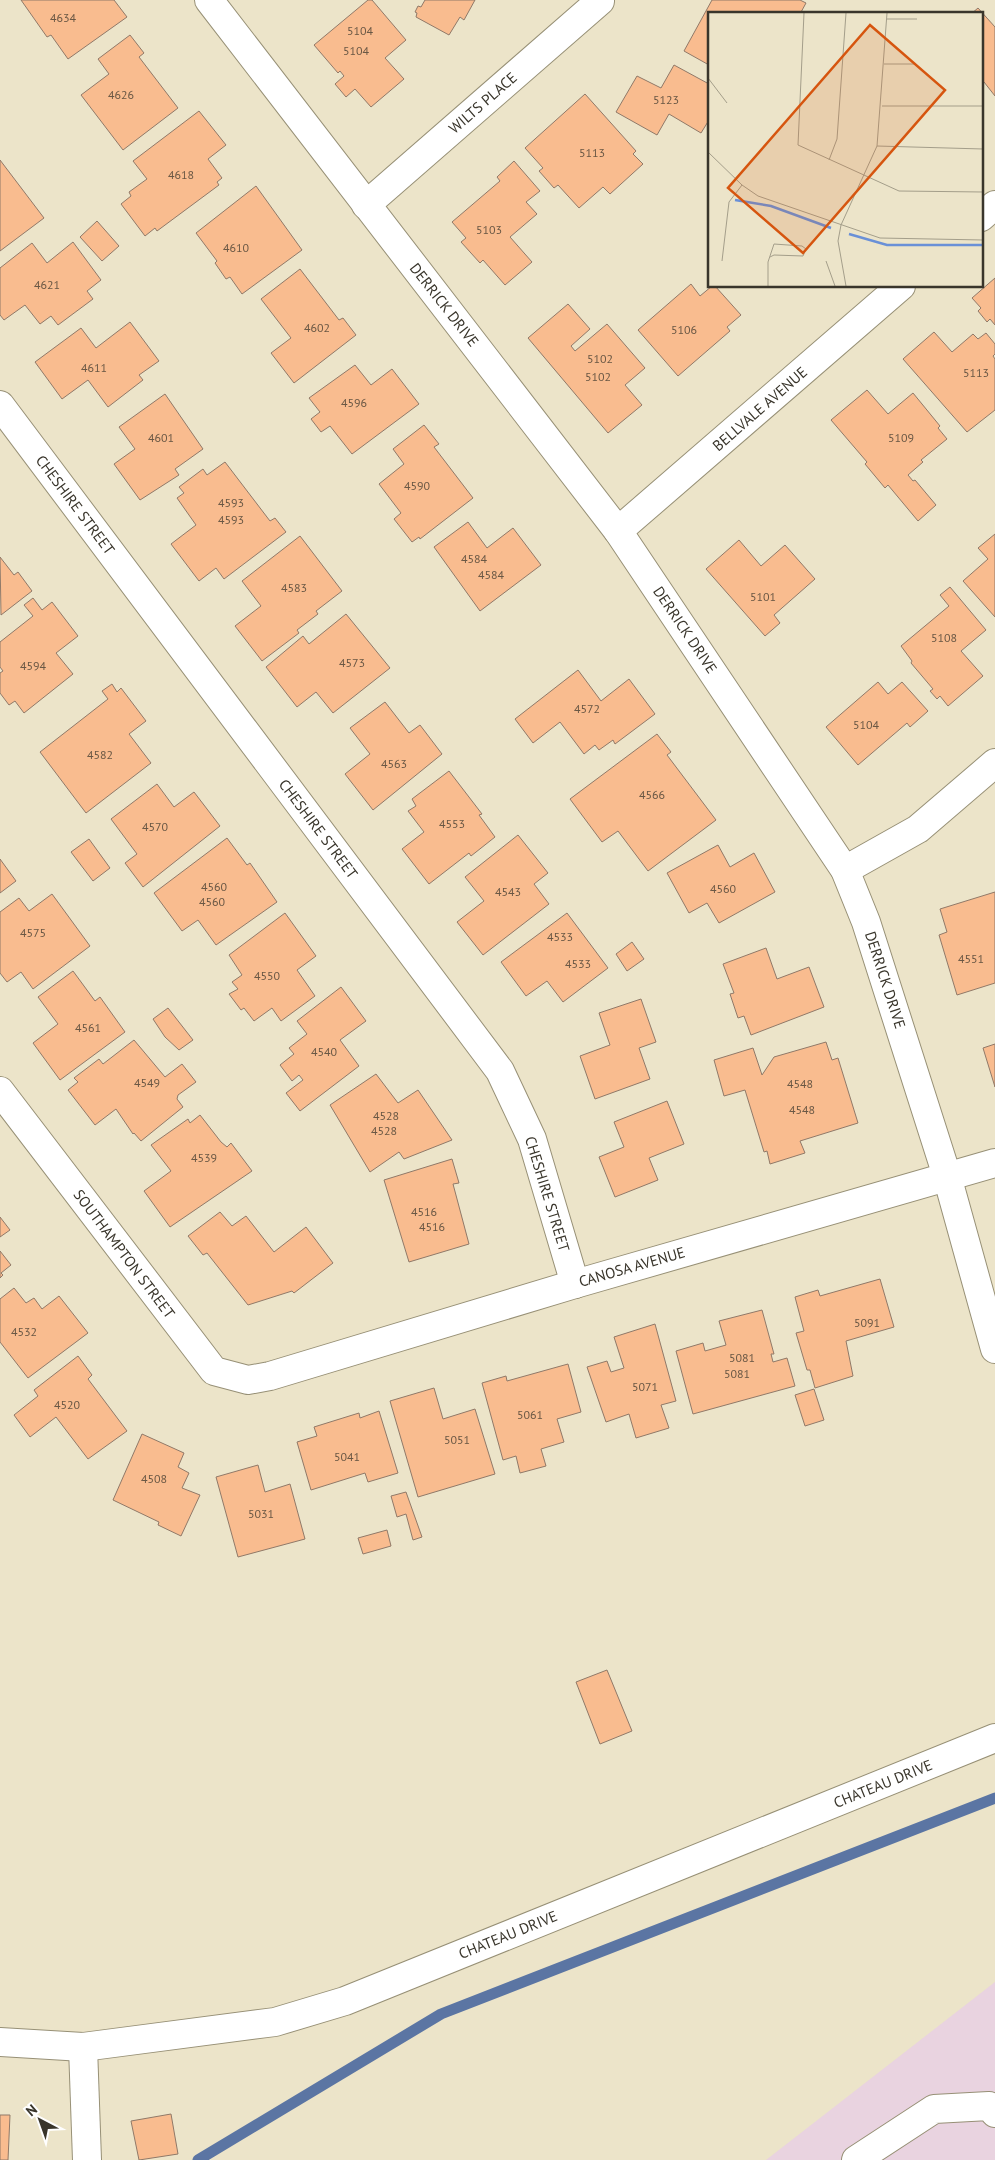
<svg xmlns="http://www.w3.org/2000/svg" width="995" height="2160" viewBox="0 0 995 2160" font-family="'PT Sans',sans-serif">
	<rect width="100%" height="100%" fill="#ece4c9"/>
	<polygon fill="#e9d3e0" points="995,1982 995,2160 766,2160"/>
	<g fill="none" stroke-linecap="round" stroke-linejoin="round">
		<polyline stroke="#5b75a3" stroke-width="11" points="198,2160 441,2014 995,1798"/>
	</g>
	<g fill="#f9bc8f" stroke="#907968">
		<polygon points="21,0 114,0 127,17 68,59 51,35 47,37"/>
		<polygon points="368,0 372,0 406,40 385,58 404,79 371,107 355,89 346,97 335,84 344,76 340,71 338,73 314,45"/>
		<polygon points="425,0 475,0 464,20 460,17 449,35 416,17 417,13 415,12 418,6 421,7"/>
		<polygon points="712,0 800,0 806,3 800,14 709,14 709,65 684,51"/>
		<polygon points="978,8 995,27 995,96 984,82 981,84 981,14 971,14"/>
		<polygon points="130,35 144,53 139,57 178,108 123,150 81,95 109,74 98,59"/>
		<polygon points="674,65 709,84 709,120 701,133 669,114 657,135 616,112 637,76 661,88"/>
		<polygon points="585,94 636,151 633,154 643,164 610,194 603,187 579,208 558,185 554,188 539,171 543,168 525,148"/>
		<polygon points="199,111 226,145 208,159 222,178 217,182 219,185 157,231 155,228 145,236 121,204 131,196 129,192 147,179 133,161"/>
		<polygon points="0,160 44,218 0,251"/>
		<polygon points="514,161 540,191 526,202 537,214 510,237 532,262 505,285 483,260 480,263 461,242 466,238 452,222 500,181 497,177"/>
		<polygon points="256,186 302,250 242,294 230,277 226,279 215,263 217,261 196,233"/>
		<polygon points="97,221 119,246 102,261 80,237"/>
		<polygon points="73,242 101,280 87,291 93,299 58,325 51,316 40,324 25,305 4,320 0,315 0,268 32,243 47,263"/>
		<polygon points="300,269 339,320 343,318 356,335 294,383 271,353 291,338 261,299"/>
		<polygon points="995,278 995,325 990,319 987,322 978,311 981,308 972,298"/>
		<polygon points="691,284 700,296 712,286 715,286 741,315 727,327 730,331 678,376 638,330"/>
		<polygon points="568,304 590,329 571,346 575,351 607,324 645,368 625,385 642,405 608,433 528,338"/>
		<polygon points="130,322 159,361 139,375 143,380 108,407 88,380 62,399 35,362 81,328 96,348"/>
		<polygon points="934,332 952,352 973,334 978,339 986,333 995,344 995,354 993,356 995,359 995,410 967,432 903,359"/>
		<polygon points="355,365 371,385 392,369 419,404 352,454 330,426 321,432 311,419 320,412 309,398"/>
		<polygon points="867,390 888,414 913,393 940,426 938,428 947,439 921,460 923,462 908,475 913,481 915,480 936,505 918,521 888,485 885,488 865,464 867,462 831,420"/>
		<polygon points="165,394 203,449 175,469 179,475 140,500 114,464 135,449 119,427"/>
		<polygon points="424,425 439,444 434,447 473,498 420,539 419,537 412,542 394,519 401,513 379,484 404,464 393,449"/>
		<polygon points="225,462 270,521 275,518 286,532 224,579 216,568 199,581 171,544 196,525 177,498 184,493 179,487 203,469 207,475"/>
		<polygon points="468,522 487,548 513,528 541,565 480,611 434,547"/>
		<polygon points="995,534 995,617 963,581 988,559 978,548"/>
		<polygon points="300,536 342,591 316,611 318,614 297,630 299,633 262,661 235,626 261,606 242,581"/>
		<polygon points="739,540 761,566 785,545 815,579 774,615 780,623 765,636 706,569"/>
		<polygon points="0,557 14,575 18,572 32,591 1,615"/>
		<polygon points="950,587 986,630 961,651 983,676 948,706 940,696 937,699 930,691 933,689 911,663 912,661 901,646 949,606 940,595"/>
		<polygon points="33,598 42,610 52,602 78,636 56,653 73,674 24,713 15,701 9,705 0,693 0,673 3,671 0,667 0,642 33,616 24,605"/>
		<polygon points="346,614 390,668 333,713 316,692 297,707 266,667 303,636 309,644"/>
		<polygon points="578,670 601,701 629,679 655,714 615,744 613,740 599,750 595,745 584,754 560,722 533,743 515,719"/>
		<polygon points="878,682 888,694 902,682 928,711 910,727 907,723 858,765 826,727"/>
		<polygon points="112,684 117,692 121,688 146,721 129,734 151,763 86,813 40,752 108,699 102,691"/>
		<polygon points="385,702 409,733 420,725 442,754 373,810 345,774 370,754 350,728"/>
		<polygon points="657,734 671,752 667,755 716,820 648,871 618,831 602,842 570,799"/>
		<polygon points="449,771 482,814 479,815 495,837 471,856 469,853 429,884 402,849 424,832 408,811 416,806 412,799"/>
		<polygon points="157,784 174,807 194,792 220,826 143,887 125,863 137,854 111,819"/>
		<polygon points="518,835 548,873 534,884 549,904 483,955 457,922 484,901 465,877"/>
		<polygon points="227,838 247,865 250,863 277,902 216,945 198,920 182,931 154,893"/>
		<polygon points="89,839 110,868 93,881 71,852"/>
		<polygon points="718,845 730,867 754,853 775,892 719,923 707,903 689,913 667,873"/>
		<polygon points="0,859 16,881 0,893"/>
		<polygon points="995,892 995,983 957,995 939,935 947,932 940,909"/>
		<polygon points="52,894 90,946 33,989 21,972 7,982 0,973 0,912 19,898 29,911"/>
		<polygon points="285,913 316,956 297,970 315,996 281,1021 272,1008 254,1021 244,1008 241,1010 229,994 238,989 232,982 242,975 229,955"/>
		<polygon points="567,913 608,968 563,1002 547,981 526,996 501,962"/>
		<polygon points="632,942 644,959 627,971 616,954"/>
		<polygon points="766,948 777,979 809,967 824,1007 751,1035 744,1016 738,1018 730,994 734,993 723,964"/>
		<polygon points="73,971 95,1001 100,997 125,1032 60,1080 33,1043 58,1024 38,997"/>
		<polygon points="341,987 366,1021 340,1040 359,1066 300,1111 286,1093 303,1080 299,1075 292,1081 280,1065 294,1054 289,1048 307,1034 297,1021"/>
		<polygon points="641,999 656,1042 639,1048 650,1079 595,1099 580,1056 610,1045 599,1013"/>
		<polygon points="168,1008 193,1040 179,1050 165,1037 153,1019"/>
		<polygon points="134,1040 165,1077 182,1064 196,1082 178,1095 177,1099 183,1107 141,1141 134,1133 133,1134 116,1109 95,1125 68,1090 78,1082 74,1078 99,1059 103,1064"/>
		<polygon points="826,1042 832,1060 838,1058 858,1123 800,1141 805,1153 770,1164 767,1151 764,1152 745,1090 724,1096 714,1060 753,1048 762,1075 774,1057"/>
		<polygon points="995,1044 995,1087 983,1048"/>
		<polygon points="376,1074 398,1103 418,1090 452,1140 404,1159 399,1152 370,1172 330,1105"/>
		<polygon points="667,1101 684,1144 649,1158 658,1180 615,1197 599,1157 624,1147 614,1122"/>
		<polygon points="200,1115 221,1142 227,1147 231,1143 252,1171 170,1227 144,1191 171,1171 151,1145 188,1119 190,1123"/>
		<polygon points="452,1159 459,1183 453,1184 469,1244 409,1262 384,1180"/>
		<polygon points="220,1212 232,1226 246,1216 274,1252 306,1227 333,1263 294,1293 292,1291 248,1305 207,1253 203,1255 188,1236"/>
		<polygon points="0,1217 10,1230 0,1237"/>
		<polygon points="0,1251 11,1265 1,1273 3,1275 0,1278"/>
		<polygon points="880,1279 894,1327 846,1341 853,1376 815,1388 810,1370 807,1370 796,1333 804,1331 795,1297 818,1290 820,1296"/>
		<polygon points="14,1288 26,1303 34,1298 42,1309 59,1296 88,1333 28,1378 0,1342 0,1299"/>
		<polygon points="762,1310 774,1354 771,1354 773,1362 787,1358 795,1386 693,1414 676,1351 703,1343 705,1351 726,1345 719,1321"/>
		<polygon points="655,1324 676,1401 661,1405 669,1428 636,1438 629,1414 606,1422 587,1367 607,1361 611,1372 624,1368 614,1337"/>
		<polygon points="78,1356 92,1375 88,1379 127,1431 88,1459 56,1417 30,1437 14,1415 38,1396 34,1390"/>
		<polygon points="568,1364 581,1412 557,1419 564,1442 541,1449 546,1466 520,1473 516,1456 503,1460 482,1383 506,1376 507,1381"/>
		<polygon points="434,1388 443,1419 475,1409 495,1474 418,1497 390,1401"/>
		<polygon points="814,1389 824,1420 805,1426 795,1395"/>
		<polygon points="379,1411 398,1473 368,1482 365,1473 311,1490 297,1442 317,1436 314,1427 359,1413 360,1418"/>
		<polygon points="142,1434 184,1453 178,1467 189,1473 182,1488 200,1495 181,1536 158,1525 159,1522 113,1500"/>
		<polygon points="258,1465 265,1492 290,1484 305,1539 238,1557 216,1477"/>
		<polygon points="406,1492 422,1537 413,1540 406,1514 397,1517 391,1496"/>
		<polygon points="387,1530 391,1546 363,1554 358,1538"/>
		<polygon points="607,1670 632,1731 600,1744 576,1682"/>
		<polygon points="171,2114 178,2154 139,2160 131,2121"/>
		<polygon points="0,2115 10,2115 8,2160 0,2160"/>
	</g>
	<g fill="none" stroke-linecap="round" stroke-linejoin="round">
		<g stroke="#979076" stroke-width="30">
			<g id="minor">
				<polyline points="209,0 618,531 845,870 866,922 947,1176 995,1349"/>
				<polyline points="366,205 600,1"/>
				<polyline points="981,217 995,205"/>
				<polyline points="0,405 500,1071 532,1139 575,1284"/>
				<polyline points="618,531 901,286"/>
				<polyline points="845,870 918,829 995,763"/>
				<polyline points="0,1091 214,1371 248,1380 270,1376 575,1284 995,1163"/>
				<polyline points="0,2042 83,2047 275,2022 345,2001 995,1738"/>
				<polyline points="83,2047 87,2160"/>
				<polyline points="856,2160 934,2109 989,2106 995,2113"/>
			</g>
		</g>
		<use href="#minor" stroke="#fff" stroke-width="28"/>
	</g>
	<g text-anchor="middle" stroke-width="4" stroke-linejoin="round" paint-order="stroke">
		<g font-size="12" fill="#695744">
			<text x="63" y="22">4634</text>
			<text x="360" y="35">5104</text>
			<text x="356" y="55">5104</text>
			<text x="121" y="99">4626</text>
			<text x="666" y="104">5123</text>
			<text x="592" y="157">5113</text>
			<text x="181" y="179">4618</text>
			<text x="489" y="234">5103</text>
			<text x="236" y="252">4610</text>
			<text x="47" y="289">4621</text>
			<text x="317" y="332">4602</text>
			<text x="684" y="334">5106</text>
			<text x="600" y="363">5102</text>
			<text x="94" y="372">4611</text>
			<text x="976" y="377">5113</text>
			<text x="598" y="381">5102</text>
			<text x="354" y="407">4596</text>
			<text x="161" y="442">4601</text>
			<text x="901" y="442">5109</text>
			<text x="417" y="490">4590</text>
			<text x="231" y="507">4593</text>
			<text x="231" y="524">4593</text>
			<text x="474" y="563">4584</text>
			<text x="491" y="579">4584</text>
			<text x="294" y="592">4583</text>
			<text x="763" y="601">5101</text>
			<text x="944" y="642">5108</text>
			<text x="352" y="667">4573</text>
			<text x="33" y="670">4594</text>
			<text x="587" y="713">4572</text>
			<text x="866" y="729">5104</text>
			<text x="100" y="759">4582</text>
			<text x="394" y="768">4563</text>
			<text x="652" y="799">4566</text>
			<text x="452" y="828">4553</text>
			<text x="155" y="831">4570</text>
			<text x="214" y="891">4560</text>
			<text x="723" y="893">4560</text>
			<text x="508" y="896">4543</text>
			<text x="212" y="906">4560</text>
			<text x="33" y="937">4575</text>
			<text x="560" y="941">4533</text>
			<text x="971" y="963">4551</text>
			<text x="578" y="968">4533</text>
			<text x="267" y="980">4550</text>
			<text x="88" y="1032">4561</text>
			<text x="324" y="1056">4540</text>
			<text x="147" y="1087">4549</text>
			<text x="800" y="1088">4548</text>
			<text x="802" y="1114">4548</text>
			<text x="386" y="1120">4528</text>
			<text x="384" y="1135">4528</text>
			<text x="204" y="1162">4539</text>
			<text x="424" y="1216">4516</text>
			<text x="432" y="1231">4516</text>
			<text x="867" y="1327">5091</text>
			<text x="24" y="1336">4532</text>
			<text x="742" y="1362">5081</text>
			<text x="737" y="1378">5081</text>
			<text x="645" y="1391">5071</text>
			<text x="67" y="1409">4520</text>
			<text x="530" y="1419">5061</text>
			<text x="457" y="1444">5051</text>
			<text x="347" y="1461">5041</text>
			<text x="154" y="1483">4508</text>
			<text x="261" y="1518">5031</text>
		</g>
		<g font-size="15" fill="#39352b" stroke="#fff">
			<text transform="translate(483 103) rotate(-41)" y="5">WILTS PLACE</text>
			<text transform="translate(444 305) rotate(52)" y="5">DERRICK DRIVE</text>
			<text transform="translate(760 409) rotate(-41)" y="5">BELLVALE AVENUE</text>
			<text transform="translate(75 505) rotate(53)" y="5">CHESHIRE STREET</text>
			<text transform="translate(685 630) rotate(56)" y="5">DERRICK DRIVE</text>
			<text transform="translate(318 829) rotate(53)" y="5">CHESHIRE STREET</text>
			<text transform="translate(885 980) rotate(72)" y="5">DERRICK DRIVE</text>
			<text transform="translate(547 1194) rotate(73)" y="5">CHESHIRE STREET</text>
			<text transform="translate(124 1254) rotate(53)" y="5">SOUTHAMPTON STREET</text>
			<text transform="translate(632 1267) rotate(-16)" y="5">CANOSA AVENUE</text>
			<text transform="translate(883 1784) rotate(-22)" y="5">CHATEAU DRIVE</text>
			<text transform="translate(508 1935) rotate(-22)" y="5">CHATEAU DRIVE</text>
		</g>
	</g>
	<g transform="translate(708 12)">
		<rect width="275" height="275" fill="#ece4c9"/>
		<path fill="none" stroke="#6a90d7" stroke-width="2.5" d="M27 188 63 194 123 216M141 222 179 233H275"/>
		<path fill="none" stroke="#a49e8a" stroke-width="1" d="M96 1 90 133 191 179 275 180M179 7H209M176 52H207M0 66 19 91M174 94H275M169 134 275 137M0 140 34 173 50 184 172 226 275 228M121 148 129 127 138 1M14 249 21 190 34 173M118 249 127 274M60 274V250L66 232 94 234 98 237 95 244 66 243 62 245M138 274 130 229 133 213 169 134 179 1"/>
		<path fill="#d6550f" fill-opacity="0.15" stroke="#d6550f" stroke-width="2.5" d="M162 13 237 78 95 241 20 176Z"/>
		<rect width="275" height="275" fill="none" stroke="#39352b" stroke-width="2.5"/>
	</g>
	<g transform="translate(40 2120) rotate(319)" stroke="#ffffff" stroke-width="4" paint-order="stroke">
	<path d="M0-4L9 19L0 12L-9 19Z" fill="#39352b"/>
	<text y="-8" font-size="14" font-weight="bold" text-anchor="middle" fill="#39352b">N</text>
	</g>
</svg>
